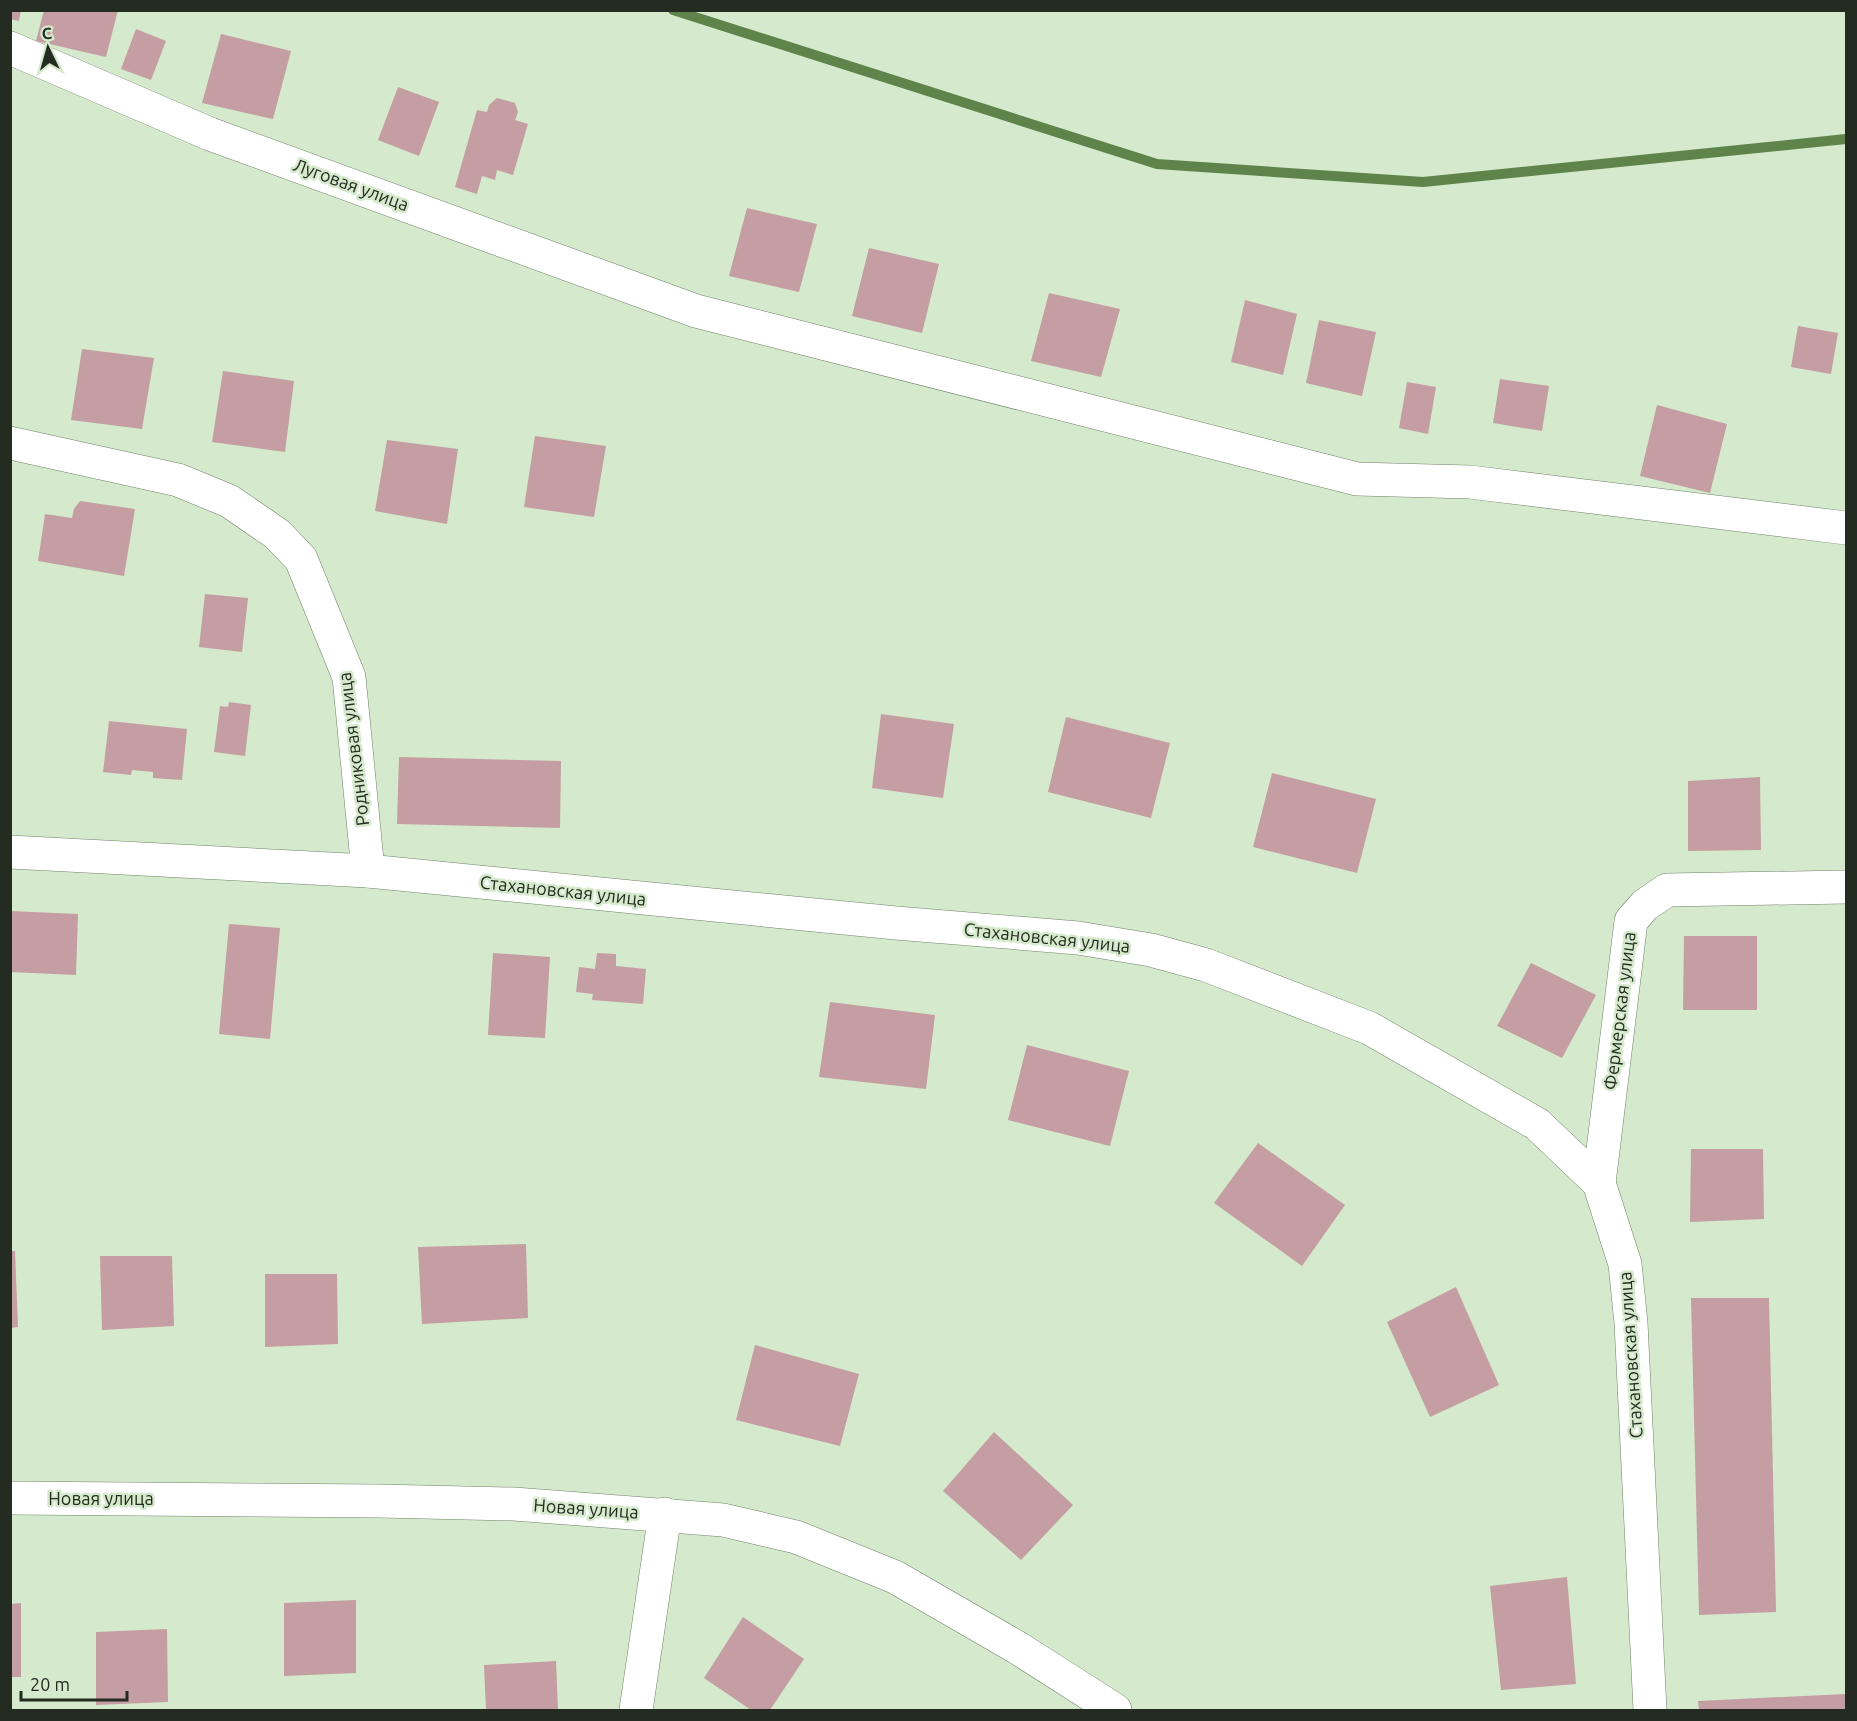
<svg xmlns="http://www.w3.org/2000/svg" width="1857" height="1721" viewBox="0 0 1857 1721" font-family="Ubuntu,sans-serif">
	<rect width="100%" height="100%" fill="#d5e9cc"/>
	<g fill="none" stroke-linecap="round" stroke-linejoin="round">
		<polyline stroke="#5e844c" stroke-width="10" points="673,10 1157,164 1423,182 1846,139"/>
	</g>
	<g fill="#c49ea2">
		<polygon points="10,10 21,10 19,21 10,19"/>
		<polygon points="44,10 118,10 106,57 36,41"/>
		<polygon points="136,29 166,41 151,80 121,69"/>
		<polygon points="221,34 291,51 273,119 202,103"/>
		<polygon points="398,87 439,102 419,156 378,140"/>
		<polygon points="497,98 515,103 518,112 515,120 528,124 513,175 497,170 495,180 482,176 477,194 455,187 477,110 487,112 489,105"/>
		<polygon points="747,208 817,224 799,292 729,276"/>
		<polygon points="869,248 939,264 922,333 852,316"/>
		<polygon points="1049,293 1120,309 1101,377 1031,361"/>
		<polygon points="1245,300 1297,314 1283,375 1231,362"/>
		<polygon points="1319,320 1376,332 1362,396 1306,383"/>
		<polygon points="1798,326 1838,333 1831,374 1791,367"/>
		<polygon points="82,349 154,358 142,429 71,420"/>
		<polygon points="223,371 294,381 285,452 212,442"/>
		<polygon points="1500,379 1549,386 1542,431 1493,423"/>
		<polygon points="1407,382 1436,387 1428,434 1399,428"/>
		<polygon points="1657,405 1727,424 1710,493 1640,476"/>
		<polygon points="535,436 606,446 594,517 524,507"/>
		<polygon points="387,440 458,449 447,524 375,511"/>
		<polygon points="80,501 135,509 124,576 38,561 45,514 72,518 74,509"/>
		<polygon points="205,594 248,598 242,652 199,647"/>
		<polygon points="229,702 251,705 245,756 214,752 220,706 228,707"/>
		<polygon points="881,714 954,724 943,798 872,788"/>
		<polygon points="1066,717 1170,743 1151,818 1048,792"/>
		<polygon points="109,721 187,729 182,780 153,778 153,772 132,770 131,775 103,772"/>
		<polygon points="399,757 561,761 560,828 397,824"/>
		<polygon points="1272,773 1376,799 1357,873 1253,847"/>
		<polygon points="1760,777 1761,850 1688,851 1688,781"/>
		<polygon points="10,911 78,914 76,975 10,972"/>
		<polygon points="229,924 280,928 270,1039 219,1034"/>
		<polygon points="1684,936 1757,936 1757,1010 1683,1010"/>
		<polygon points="493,953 550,957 545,1038 488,1035"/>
		<polygon points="597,953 616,954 616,966 646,969 643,1004 592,1000 593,994 576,992 579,967 595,969"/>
		<polygon points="1531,963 1596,995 1562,1058 1497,1026"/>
		<polygon points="830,1002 935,1015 926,1089 819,1077"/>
		<polygon points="1027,1045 1129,1071 1110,1146 1008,1120"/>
		<polygon points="1258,1143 1345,1205 1302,1266 1214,1203"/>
		<polygon points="1691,1149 1763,1149 1764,1219 1690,1222"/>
		<polygon points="526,1244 528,1318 422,1324 418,1247"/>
		<polygon points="10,1251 15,1251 18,1327 10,1328"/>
		<polygon points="100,1256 172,1256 174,1326 102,1330"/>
		<polygon points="265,1274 337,1274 338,1344 265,1347"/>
		<polygon points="1456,1287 1499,1385 1430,1417 1387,1322"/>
		<polygon points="1691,1298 1769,1298 1776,1612 1699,1615"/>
		<polygon points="755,1345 859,1374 840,1446 736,1420"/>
		<polygon points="994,1432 1073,1505 1021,1560 943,1491"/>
		<polygon points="1567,1577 1576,1684 1501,1690 1490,1586"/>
		<polygon points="356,1600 356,1673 284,1676 284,1603"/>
		<polygon points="21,1603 21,1677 10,1677 10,1604"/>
		<polygon points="743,1617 804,1659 770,1710 751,1710 704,1678"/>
		<polygon points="167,1629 168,1702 96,1705 96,1632"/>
		<polygon points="556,1661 558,1710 486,1710 484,1665"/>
		<polygon points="1846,1694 1846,1710 1699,1710 1698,1701"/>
	</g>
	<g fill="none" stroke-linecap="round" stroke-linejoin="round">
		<g stroke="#708368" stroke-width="34">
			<g id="minor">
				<polyline points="10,48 210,134 696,311 1357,479 1470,482 1846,528"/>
				<polyline points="10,443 178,480 229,501 277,534 301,559 349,677 368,871"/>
				<polyline points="10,852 368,871 896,923 1078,938 1151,950 1206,965 1369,1028 1537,1124 1599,1183 1625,1264 1631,1323 1650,1710"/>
				<polyline points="1599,1183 1631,921 1645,905 1667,890 1846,887"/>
				<polyline points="10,1498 379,1501 514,1504 723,1520 796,1537 895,1577 1018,1648 1115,1710"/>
				<polyline points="636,1710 665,1514"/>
			</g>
		</g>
		<use href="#minor" stroke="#fff" stroke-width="33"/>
	</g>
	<g text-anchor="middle" stroke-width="5" stroke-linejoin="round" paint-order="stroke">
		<g font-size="18" fill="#242c21" stroke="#d5e9cc">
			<text transform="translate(351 185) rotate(20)" y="6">Луговая улица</text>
			<text transform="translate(354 749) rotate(-97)" y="6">Родниковая улица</text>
			<text transform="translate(563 891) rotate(6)" y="6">Стахановская улица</text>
			<text transform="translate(1047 938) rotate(6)" y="6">Стахановская улица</text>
			<text transform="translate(1620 1011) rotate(-83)" y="6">Фермерская улица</text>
			<text transform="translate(1631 1355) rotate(-94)" y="6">Стахановская улица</text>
			<text x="101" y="1505">Новая улица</text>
			<text transform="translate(586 1509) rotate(4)" y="6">Новая улица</text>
		</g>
	</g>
	<rect width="1857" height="1721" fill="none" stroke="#242c21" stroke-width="24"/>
	<g transform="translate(48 48) rotate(355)" stroke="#d5e9cc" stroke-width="4.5" paint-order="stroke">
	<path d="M0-4.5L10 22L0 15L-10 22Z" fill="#242c21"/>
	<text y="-9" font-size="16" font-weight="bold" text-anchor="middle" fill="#242c21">С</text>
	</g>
	<path d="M21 1691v9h106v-9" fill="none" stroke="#242c21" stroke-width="3"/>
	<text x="30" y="1691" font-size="18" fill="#242c21" stroke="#d5e9cc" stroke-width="4.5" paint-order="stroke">20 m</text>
</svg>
